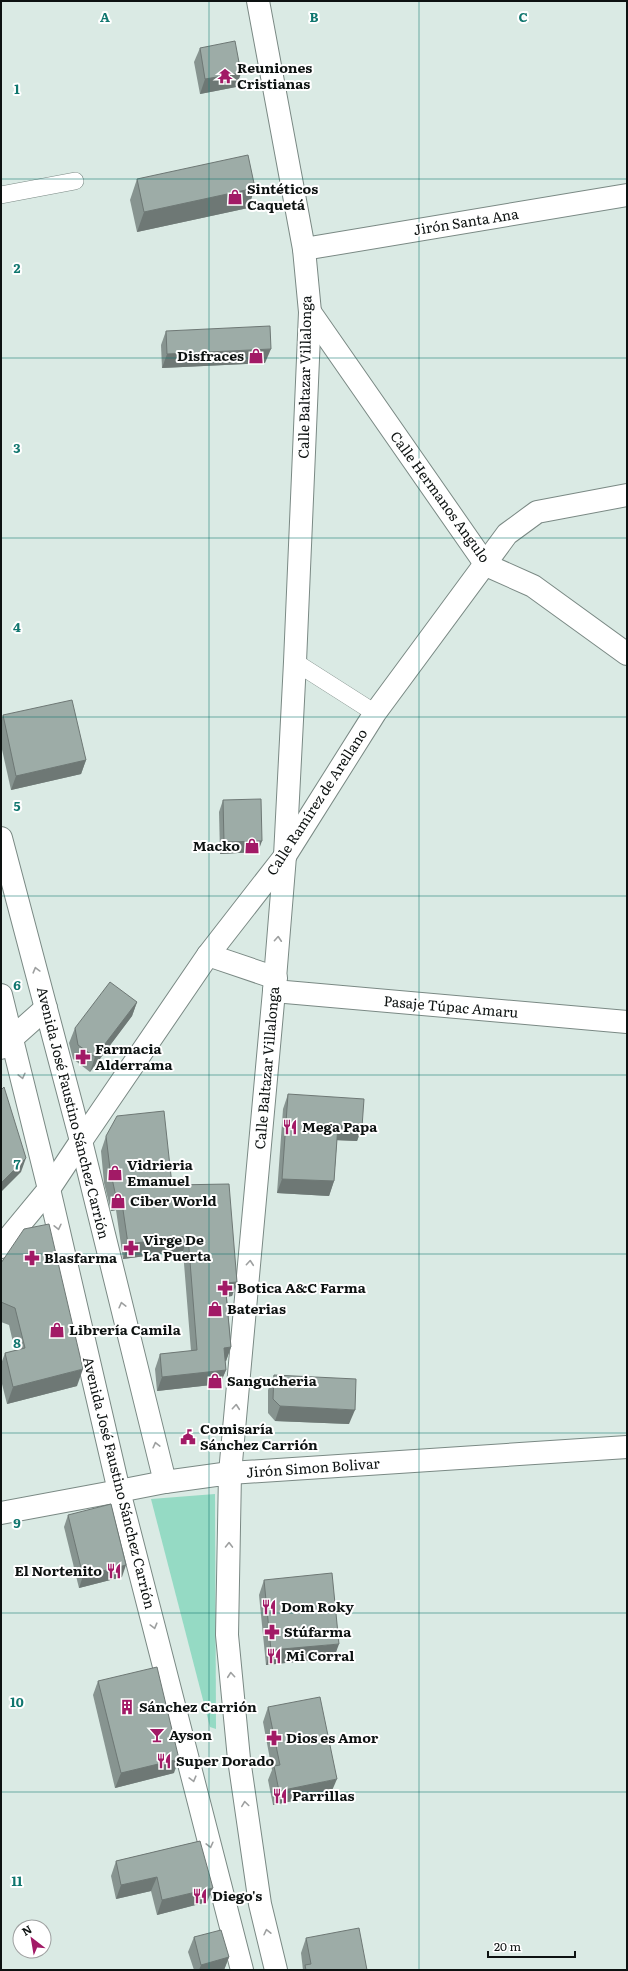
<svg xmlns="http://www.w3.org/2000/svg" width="628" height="1971" viewBox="0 0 628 1971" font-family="Literata,serif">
	<rect width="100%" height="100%" fill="#daeae4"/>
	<polygon fill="#95dac4" points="215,1494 216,1729 210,1727 151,1499"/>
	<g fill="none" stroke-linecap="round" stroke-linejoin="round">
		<g stroke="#7a8984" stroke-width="18">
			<g id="service">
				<polyline points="1,195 75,181"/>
				<polyline points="295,662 375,713"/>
			</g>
		</g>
		<g stroke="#7a8984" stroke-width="24">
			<g id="minor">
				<polyline points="258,1 304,249 310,312 295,662 285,856"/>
				<polyline points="304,249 627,195"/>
				<polyline points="310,312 486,565 533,586 627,654"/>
				<polyline points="274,991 627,1022"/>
				<polyline points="1,1247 49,1189 81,1141"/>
				<polyline points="230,1473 627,1447"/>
				<polyline points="1,1513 119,1491"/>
			</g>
		</g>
		<g stroke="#7a8984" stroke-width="24">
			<g id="tertiary">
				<polyline points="208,955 276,978"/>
				<polyline points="1,1048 46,1008"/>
				<polyline points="230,1473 274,991 285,856"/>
			</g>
		</g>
		<g stroke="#7a8984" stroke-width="24">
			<polyline id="secondary" points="81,1141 208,955 285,856 375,713 507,534 537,512 627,495"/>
		</g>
		<g stroke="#7a8984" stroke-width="24">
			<g id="primary">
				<polyline points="1,838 81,1141 165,1482"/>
				<polyline points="1,995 49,1189 119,1491 242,1970"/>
				<polyline points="119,1491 165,1482 230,1473 227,1635 239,1759 260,1904 276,1970"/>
			</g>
		</g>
		<use href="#service" stroke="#fff" stroke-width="17"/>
		<use href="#minor" stroke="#fff" stroke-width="22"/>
		<use href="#tertiary" stroke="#fff" stroke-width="22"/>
		<use href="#secondary" stroke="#fff" stroke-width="22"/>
		<use href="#primary" stroke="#fff" stroke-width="22"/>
	</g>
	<g fill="#879490">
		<polygon points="200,48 241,73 236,87 200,94 194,62"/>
		<polygon points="137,179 255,188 248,208 137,232 130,200"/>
		<polygon points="166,331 265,363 162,368 161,345"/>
		<polygon points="3,715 86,760 81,774 11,790 1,745 1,720"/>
		<polygon points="223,800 258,852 220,854 219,812"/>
		<polygon points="137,1002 132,1016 90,1072 73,1059 69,1043 75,1028"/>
		<polygon points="288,1094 362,1127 357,1141 337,1140 334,1181 329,1196 277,1193 283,1109"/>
		<polygon points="106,1136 172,1185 237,1282 232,1296 227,1297 231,1347 226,1361 225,1361 226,1370 220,1384 157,1391 155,1369 160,1354 191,1351 183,1251 123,1259 116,1210 111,1211 104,1183 101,1151"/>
		<polygon points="1,1263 77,1386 7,1404 1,1380 1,1364 5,1353 15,1351 9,1325 1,1322"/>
		<polygon points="274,1375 349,1424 275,1421 268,1413 268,1390"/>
		<polygon points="68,1515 122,1577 79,1588 64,1527"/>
		<polygon points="264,1580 334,1658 266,1665 259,1595"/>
		<polygon points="98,1681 174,1773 115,1788 93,1695"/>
		<polygon points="268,1707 331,1793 273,1805 268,1780 272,1770 263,1722"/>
		<polygon points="200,1841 207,1902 157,1915 151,1891 116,1899 111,1876 116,1861"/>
		<polygon points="194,1937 229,1957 224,1970 194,1970 188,1952"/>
		<polygon points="306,1938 367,1970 303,1970 301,1953"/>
	</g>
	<g fill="#6e7875">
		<polygon points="241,73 236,87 200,94 205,79"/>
		<polygon points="255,188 248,208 137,232 144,212"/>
		<polygon points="271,349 265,363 162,368 167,354"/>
		<polygon points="86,760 81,774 11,790 16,776"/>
		<polygon points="262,841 258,852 220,854 224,842"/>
		<polygon points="137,1002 132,1016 90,1072 95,1057"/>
		<polygon points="338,1125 362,1127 357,1141 332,1140"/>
		<polygon points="26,1158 21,1172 1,1192 1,1183"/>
		<polygon points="282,1179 334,1181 329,1196 277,1193"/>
		<polygon points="121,1196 116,1210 111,1211 116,1197"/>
		<polygon points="188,1236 183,1251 123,1259 128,1244"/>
		<polygon points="237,1282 232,1296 220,1297 225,1283"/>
		<polygon points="231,1347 226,1361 219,1362 224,1348"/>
		<polygon points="83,1369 77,1386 7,1404 13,1387"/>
		<polygon points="226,1370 220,1384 157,1391 162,1377"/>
		<polygon points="280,1406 355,1410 349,1424 275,1421"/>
		<polygon points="126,1565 122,1577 79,1588 83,1576"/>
		<polygon points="339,1644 334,1658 266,1665 271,1650"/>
		<polygon points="179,1759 174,1773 115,1788 121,1773"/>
		<polygon points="337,1779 331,1793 273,1805 279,1791"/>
		<polygon points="157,1877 151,1891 116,1899 121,1885"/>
		<polygon points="213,1888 207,1902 157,1915 162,1900"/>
		<polygon points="229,1957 224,1970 199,1970 201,1965"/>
	</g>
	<g fill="#9daca7" stroke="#6e7875">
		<polygon points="235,41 241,73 205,79 200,48"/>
		<polygon points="248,155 255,188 144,212 137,179"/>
		<polygon points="270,326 271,349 167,354 166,331"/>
		<polygon points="72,700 86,760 16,776 3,715"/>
		<polygon points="261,799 262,841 224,842 223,800"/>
		<polygon points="110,982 137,1002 95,1057 78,1045 75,1028"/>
		<polygon points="4,1087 26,1158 1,1183 1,1090"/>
		<polygon points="288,1094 364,1099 362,1127 338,1125 334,1181 282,1179"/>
		<polygon points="164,1111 172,1185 229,1184 237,1282 225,1283 231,1347 224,1348 226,1370 162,1377 160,1354 197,1350 188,1236 128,1244 121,1196 116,1197 110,1169 106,1136 117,1116"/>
		<polygon points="49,1224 83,1369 13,1387 5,1353 25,1348 15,1308 1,1302 1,1263 24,1229"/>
		<polygon points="274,1375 356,1379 355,1410 280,1406 273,1399"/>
		<polygon points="111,1504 126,1565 83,1576 68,1515"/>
		<polygon points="332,1573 339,1644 271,1650 264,1580"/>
		<polygon points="157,1667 179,1759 121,1773 98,1681"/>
		<polygon points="320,1697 337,1779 279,1791 274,1766 280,1765 268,1707"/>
		<polygon points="200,1841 213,1888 162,1900 157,1877 121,1885 116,1861"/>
		<polygon points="359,1928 367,1970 306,1970 305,1965 311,1964 306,1938"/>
		<polygon points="221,1930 229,1957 201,1965 194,1937"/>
	</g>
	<defs><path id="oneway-chevron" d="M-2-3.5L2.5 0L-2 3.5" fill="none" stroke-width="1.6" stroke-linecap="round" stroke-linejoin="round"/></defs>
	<g stroke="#9ea0a0">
		<use href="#oneway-chevron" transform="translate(278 939) rotate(-86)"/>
		<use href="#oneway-chevron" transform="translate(36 970) rotate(-105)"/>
		<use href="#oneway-chevron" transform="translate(22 1076) rotate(76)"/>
		<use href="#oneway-chevron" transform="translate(58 1227) rotate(77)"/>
		<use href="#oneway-chevron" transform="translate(250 1263) rotate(-85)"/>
		<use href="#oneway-chevron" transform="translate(122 1305) rotate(-104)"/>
		<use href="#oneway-chevron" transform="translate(236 1407) rotate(-85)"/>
		<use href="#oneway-chevron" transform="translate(156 1445) rotate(-104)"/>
		<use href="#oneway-chevron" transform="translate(229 1545) rotate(-89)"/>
		<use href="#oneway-chevron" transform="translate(154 1626) rotate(75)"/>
		<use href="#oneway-chevron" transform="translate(231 1675) rotate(-95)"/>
		<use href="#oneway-chevron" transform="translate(193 1779) rotate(75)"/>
		<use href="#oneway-chevron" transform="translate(245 1804) rotate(-98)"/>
		<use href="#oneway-chevron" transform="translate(210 1845) rotate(76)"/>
		<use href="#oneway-chevron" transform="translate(267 1932) rotate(-103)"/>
	</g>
	<path fill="none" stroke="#0f766e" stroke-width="1" stroke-opacity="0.55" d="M209 1V1970M419 1V1970M1 179H627M1 358H627M1 538H627M1 717H627M1 896H627M1 1075H627M1 1254H627M1 1433H627M1 1613H627M1 1792H627"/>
	<defs>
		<g id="temple-bare" transform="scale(1.2)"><path d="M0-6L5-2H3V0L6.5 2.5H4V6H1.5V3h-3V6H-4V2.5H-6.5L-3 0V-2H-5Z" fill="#a21a66" stroke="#fff" stroke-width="2.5" paint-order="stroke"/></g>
		<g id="shop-bare" transform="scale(1.2)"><path d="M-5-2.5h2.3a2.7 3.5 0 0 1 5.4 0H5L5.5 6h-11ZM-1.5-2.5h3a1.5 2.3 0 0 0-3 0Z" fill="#a21a66" stroke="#fff" stroke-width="2.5" paint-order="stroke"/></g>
		<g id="pharmacy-bare" transform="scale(1.2)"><path d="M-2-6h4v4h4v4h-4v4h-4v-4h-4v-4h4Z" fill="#a21a66" stroke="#fff" stroke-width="2.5" paint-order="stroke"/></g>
		<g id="restaurant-bare" transform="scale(1.2)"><path d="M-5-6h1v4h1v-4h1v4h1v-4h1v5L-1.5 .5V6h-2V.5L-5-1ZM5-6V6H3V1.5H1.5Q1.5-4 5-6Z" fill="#a21a66" stroke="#fff" stroke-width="2.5" paint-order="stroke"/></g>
		<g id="civic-bare" transform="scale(1.2)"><path d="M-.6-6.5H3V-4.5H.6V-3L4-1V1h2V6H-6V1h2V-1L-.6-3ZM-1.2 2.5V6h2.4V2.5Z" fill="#a21a66" stroke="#fff" stroke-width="2.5" paint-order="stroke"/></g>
		<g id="building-bare" transform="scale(1.2)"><path d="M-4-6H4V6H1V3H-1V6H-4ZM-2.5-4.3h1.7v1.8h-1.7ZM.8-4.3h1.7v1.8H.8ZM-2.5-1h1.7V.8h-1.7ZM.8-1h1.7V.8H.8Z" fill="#a21a66" stroke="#fff" stroke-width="2.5" paint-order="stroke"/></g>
		<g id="bar-bare" transform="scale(1.2)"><path d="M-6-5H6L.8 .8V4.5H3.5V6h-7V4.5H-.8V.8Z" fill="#a21a66" stroke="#fff" stroke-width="2.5" paint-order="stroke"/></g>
	</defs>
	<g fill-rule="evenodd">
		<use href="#temple-bare" x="225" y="76"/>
		<use href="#shop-bare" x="235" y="197"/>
		<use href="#shop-bare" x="256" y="356"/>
		<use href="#shop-bare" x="252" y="846"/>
		<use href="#pharmacy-bare" x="83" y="1057"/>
		<use href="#restaurant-bare" x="290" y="1127"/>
		<use href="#shop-bare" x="115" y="1173"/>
		<use href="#shop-bare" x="118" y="1201"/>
		<use href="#pharmacy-bare" x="131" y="1248"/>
		<use href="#pharmacy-bare" x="32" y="1258"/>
		<use href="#pharmacy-bare" x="225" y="1288"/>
		<use href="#shop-bare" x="215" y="1309"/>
		<use href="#shop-bare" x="57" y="1330"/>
		<use href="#shop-bare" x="215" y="1381"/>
		<use href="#civic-bare" x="188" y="1437"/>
		<use href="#restaurant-bare" x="114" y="1571"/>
		<use href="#restaurant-bare" x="269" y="1607"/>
		<use href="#pharmacy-bare" x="272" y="1632"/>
		<use href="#restaurant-bare" x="274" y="1656"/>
		<use href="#building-bare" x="127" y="1707"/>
		<use href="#bar-bare" x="157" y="1735"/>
		<use href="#pharmacy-bare" x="274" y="1738"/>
		<use href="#restaurant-bare" x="164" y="1761"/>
		<use href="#restaurant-bare" x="280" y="1796"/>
		<use href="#restaurant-bare" x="200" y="1896"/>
	</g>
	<g text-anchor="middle" stroke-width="4" stroke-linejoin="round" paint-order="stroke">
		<g font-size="14" font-weight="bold" fill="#0d1211" stroke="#fff" text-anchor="start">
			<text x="237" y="73">Reuniones<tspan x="237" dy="16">Cristianas</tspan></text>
			<text x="247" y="194">Sintéticos<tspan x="247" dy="16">Caquetá</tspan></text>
			<text x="244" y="361" text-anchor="end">Disfraces</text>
			<text x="240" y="851" text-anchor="end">Macko</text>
			<text x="95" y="1054">Farmacia<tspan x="95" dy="16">Alderrama</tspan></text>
			<text x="302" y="1132">Mega Papa</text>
			<text x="127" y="1170">Vidrieria<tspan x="127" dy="16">Emanuel</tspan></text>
			<text x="130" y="1206">Ciber World</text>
			<text x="143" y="1245">Virge De<tspan x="143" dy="16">La Puerta</tspan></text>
			<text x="44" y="1263">Blasfarma</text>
			<text x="237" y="1293">Botica A&amp;C Farma</text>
			<text x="227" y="1314">Baterias</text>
			<text x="69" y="1335">Librería Camila</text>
			<text x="227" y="1386">Sangucheria</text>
			<text x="200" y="1434">Comisaría<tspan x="200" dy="16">Sánchez Carrión</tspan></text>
			<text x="102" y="1576" text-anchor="end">El Nortenito</text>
			<text x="281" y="1612">Dom Roky</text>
			<text x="284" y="1637">Stúfarma</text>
			<text x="286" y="1661">Mi Corral</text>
			<text x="139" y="1712">Sánchez Carrión</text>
			<text x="169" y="1740">Ayson</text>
			<text x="286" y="1743">Dios es Amor</text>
			<text x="176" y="1766">Super Dorado</text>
			<text x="292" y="1801">Parrillas</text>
			<text x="212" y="1901">Diego's</text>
		</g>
		<g font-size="14" fill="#0d1211" stroke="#fff">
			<text transform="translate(466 222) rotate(-9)" y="5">Jirón Santa Ana</text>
			<text transform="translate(305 377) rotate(-89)" y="5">Calle Baltazar Villalonga</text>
			<text transform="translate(440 497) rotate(54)" y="5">Calle Hermanos Angulo</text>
			<text transform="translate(317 802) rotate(-57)" y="5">Calle Ramírez de Arellano</text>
			<text transform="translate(451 1007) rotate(5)" y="5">Pasaje Túpac Amaru</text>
			<text transform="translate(267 1068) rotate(-85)" y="5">Calle Baltazar Villalonga</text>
			<text transform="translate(73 1113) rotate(76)" y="5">Avenida José Faustino Sánchez Carrión</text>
			<text transform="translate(313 1468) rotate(-4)" y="5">Jirón Simon Bolivar</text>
			<text transform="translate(119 1483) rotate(76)" y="5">Avenida José Faustino Sánchez Carrión</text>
		</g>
	</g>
	<g font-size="13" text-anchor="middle" font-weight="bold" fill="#0f766e" stroke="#fff" stroke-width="4" stroke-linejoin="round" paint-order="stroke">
		<text x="105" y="22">A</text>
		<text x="314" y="22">B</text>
		<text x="523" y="22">C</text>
		<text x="17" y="94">1</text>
		<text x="17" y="273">2</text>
		<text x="17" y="453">3</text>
		<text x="17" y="632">4</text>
		<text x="17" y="811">5</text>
		<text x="17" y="990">6</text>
		<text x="17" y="1169">7</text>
		<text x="17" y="1348">8</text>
		<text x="17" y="1528">9</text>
		<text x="17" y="1707">10</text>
		<text x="17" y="1886">11</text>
	</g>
	<rect width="628" height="1971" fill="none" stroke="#0d1211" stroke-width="4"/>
	<g transform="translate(32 1939) rotate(329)"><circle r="19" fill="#ffffff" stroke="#9ea0a0"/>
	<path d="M0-3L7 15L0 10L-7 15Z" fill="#a21a66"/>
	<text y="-6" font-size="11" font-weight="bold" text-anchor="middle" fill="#0d1211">N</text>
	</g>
	<path d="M488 1951v6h87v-6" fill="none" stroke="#0d1211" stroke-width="2"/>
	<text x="494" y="1951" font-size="12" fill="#0d1211" stroke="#ffffff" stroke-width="3" paint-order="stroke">20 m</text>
</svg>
